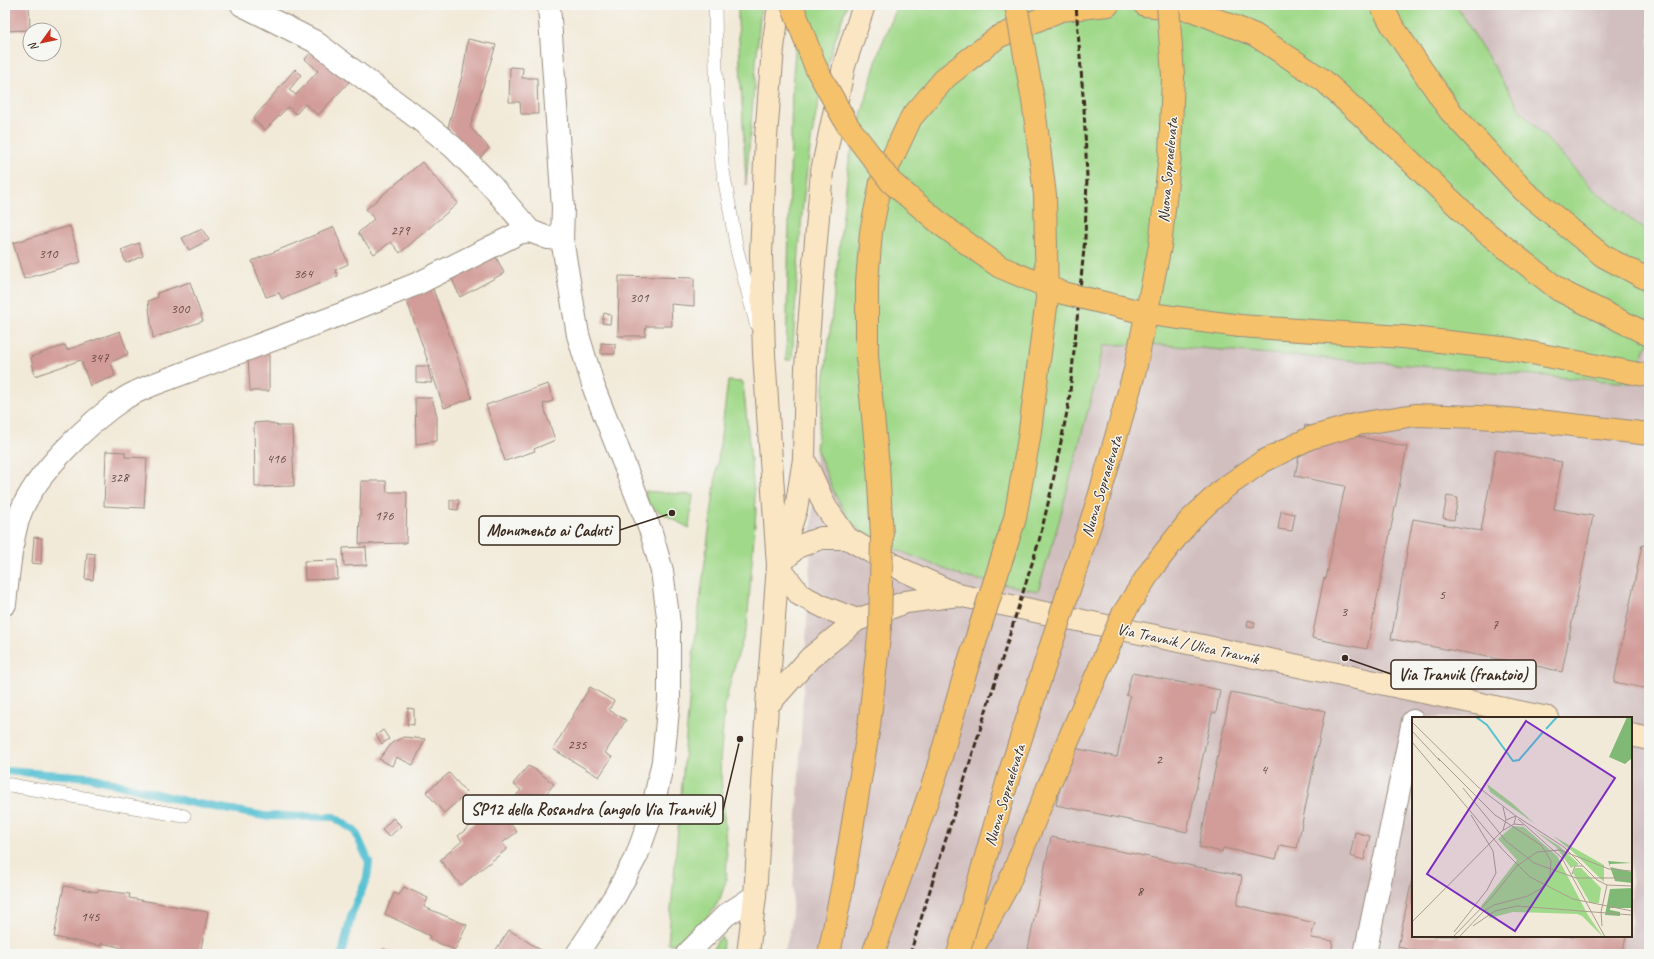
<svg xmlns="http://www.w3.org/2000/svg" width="1654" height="959" viewBox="0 0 1654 959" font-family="Caveat,sans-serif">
	<rect width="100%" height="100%" fill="#f6f6f2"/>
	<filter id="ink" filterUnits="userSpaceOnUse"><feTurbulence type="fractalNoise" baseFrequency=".025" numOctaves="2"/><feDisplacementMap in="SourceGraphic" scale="8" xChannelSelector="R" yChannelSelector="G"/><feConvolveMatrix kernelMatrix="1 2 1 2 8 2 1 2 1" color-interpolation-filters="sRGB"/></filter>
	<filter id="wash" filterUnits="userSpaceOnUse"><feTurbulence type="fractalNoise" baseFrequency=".012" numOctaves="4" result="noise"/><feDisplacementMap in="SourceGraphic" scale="16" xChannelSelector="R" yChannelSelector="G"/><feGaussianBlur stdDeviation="0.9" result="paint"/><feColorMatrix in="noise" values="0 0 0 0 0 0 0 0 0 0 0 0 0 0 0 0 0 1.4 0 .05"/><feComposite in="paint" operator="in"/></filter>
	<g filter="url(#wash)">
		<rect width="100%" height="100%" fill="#f2ead9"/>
		<g fill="#d1bfbf" fill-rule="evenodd">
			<polygon points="1456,5 1649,5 1649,233 1594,190 1521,111"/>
			<path d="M1649 340V954H784L791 926 816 448 835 495 850 522 868 538 1058 525 1105 345ZM1413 718H1631V936H1413Z"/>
		</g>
		<g fill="#a1d98a" stroke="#6e8254">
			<polygon points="738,5 761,5 746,185 738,21"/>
			<path d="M799 5H847C835 39 824 74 817 109 800 192 798 276 792 360H786L792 87Z"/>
			<polygon points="898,5 1456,5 1521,111 1594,190 1649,233 1649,340 1631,383 1149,344 1105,345 1058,525 1038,591 964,577 868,538 851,522 835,495 816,448 821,412 849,160 879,51"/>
			<polygon points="728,381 743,382 756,511 747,626 735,664 725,704 720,762 727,857 726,881 720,899 710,915 675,944 668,944 693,656"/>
			<polygon points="645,491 693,495 689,528 649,506"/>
			<polygon points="721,937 723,940 722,954 710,954 718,940"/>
		</g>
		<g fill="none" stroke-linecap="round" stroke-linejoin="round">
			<polyline stroke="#57c1d3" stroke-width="8" points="5,771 89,777 188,802 264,816 334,817 355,831 369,862 367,878 352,913 342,954"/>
		</g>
		<g id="blocks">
			<g fill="#d29c99">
				<polygon points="5,5 29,5 30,30 5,31"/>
				<polygon points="468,39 496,45 470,127 489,148 479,159 448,127 463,72"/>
				<polygon points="313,50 349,82 318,115 305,104 296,114 288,107 265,130 253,119 295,69 301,75 289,90 296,95 318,71 305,59"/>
				<polygon points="510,67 523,68 522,78 537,78 538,114 521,114 520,102 509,102"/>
				<polygon points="422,162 458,203 400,253 391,242 374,254 358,233 374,219 366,209"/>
				<polygon points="70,226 81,262 24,279 13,243"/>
				<polygon points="334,227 348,264 335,270 338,276 282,299 279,293 266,297 252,261"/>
				<polygon points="202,229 209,240 189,250 182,238"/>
				<polygon points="139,243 143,256 126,263 121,250"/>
				<polygon points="495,255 504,273 460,297 452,279"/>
				<polygon points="619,276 694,278 694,306 671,304 672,326 646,326 645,336 618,336"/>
				<polygon points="190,282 203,321 153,338 148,301 158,297 157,293"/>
				<polygon points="433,289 472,398 444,408 406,298"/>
				<polygon points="604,313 611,315 610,324 602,323"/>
				<polygon points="120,331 128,354 111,362 115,376 90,386 81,360 35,376 31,357 65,345 67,350"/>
				<polygon points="601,343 615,344 615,354 601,354"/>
				<polygon points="269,349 269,391 250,391 248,357"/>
				<polygon points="416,366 428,366 432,383 416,382"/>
				<polygon points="548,384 553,401 543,404 555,440 534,449 535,451 505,461 486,405"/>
				<polygon points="415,398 432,398 437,416 437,441 416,444"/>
				<polygon points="267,422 279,426 292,426 294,486 255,487 254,423"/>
				<polygon points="1305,425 1407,447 1367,649 1312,638 1324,578 1326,579 1345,486 1295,476"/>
				<polygon points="1496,450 1562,462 1554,509 1593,516 1562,672 1542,667 1391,639 1413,519 1481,531"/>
				<polygon points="106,451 125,452 125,457 147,458 144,508 104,506"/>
				<polygon points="361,481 386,481 387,492 407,492 406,543 359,544"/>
				<polygon points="1447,496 1458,498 1454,520 1443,518"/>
				<polygon points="450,500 459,500 458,510 450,509"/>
				<polygon points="1281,511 1295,514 1292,531 1278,529"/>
				<polygon points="34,537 42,538 41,564 32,563"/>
				<polygon points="1642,545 1649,547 1649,689 1614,682"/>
				<polygon points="366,547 367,565 344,566 343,548"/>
				<polygon points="87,553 95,554 93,580 85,579"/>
				<polygon points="337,560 338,579 305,580 304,561"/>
				<polygon points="1248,620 1255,622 1254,628 1247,627"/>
				<polygon points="1132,673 1220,690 1216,713 1212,713 1187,832 1056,805 1069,747 1117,757 1130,696 1126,695"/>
				<polygon points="590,687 614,701 609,710 626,720 605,753 612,757 599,777 553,749"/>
				<polygon points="1231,692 1325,711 1297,848 1280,845 1276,859 1223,848 1222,852 1199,847"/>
				<polygon points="408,708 414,709 414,725 407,724"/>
				<polygon points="383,730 389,739 382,744 376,735"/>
				<polygon points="404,737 425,739 413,765 396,757 392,766 379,759 393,742"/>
				<polygon points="528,766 536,770 554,784 533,810 516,796 521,790 513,784"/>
				<polygon points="449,773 467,793 444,813 426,792"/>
				<polygon points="486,803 490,809 495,805 517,832 502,843 507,849 461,885 440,860 462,841 458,836 481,817 477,810"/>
				<polygon points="393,818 401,826 389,837 382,830"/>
				<polygon points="1355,832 1370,836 1364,860 1350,856"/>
				<polygon points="1051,837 1242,876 1237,905 1315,923 1311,938 1333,941 1331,954 1027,954"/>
				<polygon points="1412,879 1413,936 1626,936 1622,954 1429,954 1398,947"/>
				<polygon points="64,886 97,892 98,890 130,894 129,898 208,912 200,954 118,954 120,947 101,943 101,946 54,937"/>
				<polygon points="404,887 428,898 424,907 467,925 455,950 429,939 430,936 385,914 394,893 399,895"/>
				<polygon points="509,930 547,954 493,954"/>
				<polygon points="384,949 395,954 381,954"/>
			</g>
		</g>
	</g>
	<g filter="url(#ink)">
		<use href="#blocks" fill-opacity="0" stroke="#968a7c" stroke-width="1"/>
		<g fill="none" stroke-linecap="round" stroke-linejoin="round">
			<g stroke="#968a7c" stroke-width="14">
				<g id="lane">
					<polyline points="715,5 716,72 722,165 737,250 756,323"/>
					<polyline points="5,784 184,816"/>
				</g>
			</g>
			<g stroke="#968a7c" stroke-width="24">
				<g id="street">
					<polyline points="242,5 314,41 424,123 453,147 490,184 530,231 548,238 562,239"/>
					<polyline points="549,5 563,208 562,239 578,335 595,391 651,532 662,571 669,624 669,700 663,761 651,816 637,855 615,896 577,954"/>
					<path d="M5 604C8 578 11 538 20 514 34 475 90 421 125 398 133 393 143 389 152 385L347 312 419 283 519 233 530 231"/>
					<polyline points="687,954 726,915 755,896"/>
					<polyline points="1365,954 1413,721"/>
				</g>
			</g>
			<g stroke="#968a7c" stroke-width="24">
				<g id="secondary">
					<polyline points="804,459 825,506 847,538 903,570 958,595 1548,718"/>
					<polyline points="782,553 796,509 804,459 806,367 813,275 822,171 844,66 864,5"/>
					<polyline points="779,565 797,547 821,538 847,538"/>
					<polyline points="778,566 800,595 826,608 857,620"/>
					<polyline points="767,706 810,658 857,620 906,602 958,595"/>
					<polyline points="1631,735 1649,739"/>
					<polyline points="748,954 755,896 767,706 778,566 764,354 761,254 766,137 773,48 779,5"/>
				</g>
			</g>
			<g stroke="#968a7c" stroke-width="24">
				<g id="highway">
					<polyline points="1145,5 1192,10 1255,35 1323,80 1401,152 1478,226 1559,290 1649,335"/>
					<polyline points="1381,5 1393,27 1450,111 1524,191 1603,256 1649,280"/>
					<polyline points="1240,326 1403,337 1511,349 1649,376"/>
					<polyline points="878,466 867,357 867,282 871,232 881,182 911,118 946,77 998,37 1061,10 1108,5"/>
					<polyline points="970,954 1008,885 1049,785"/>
				</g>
			</g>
			<use href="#lane" stroke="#fff" stroke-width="13"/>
			<use href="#street" stroke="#fff" stroke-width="22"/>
			<use href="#secondary" stroke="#fbe6c4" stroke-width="22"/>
			<use href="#highway" stroke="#f5c16b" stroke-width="22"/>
			<polyline stroke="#3b2a1e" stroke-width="3" stroke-dasharray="6 3" stroke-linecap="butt" points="910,954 1039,541 1051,491 1069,402 1085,238 1087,177 1084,108 1076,5"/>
			<g stroke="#968a7c" stroke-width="24" stroke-linecap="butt">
				<g id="highway-bridge">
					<polyline points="792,5 816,68 848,126 891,182 943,226 1000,267 1063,293 1150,314 1240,326"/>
					<polyline points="1049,785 1123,614 1153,567 1190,520 1223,489 1262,462 1310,438 1358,424 1415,415 1479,417 1547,422 1649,434"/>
					<polyline points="829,954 843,883 869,726 880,627 882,536 878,466"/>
					<polyline points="873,954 934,781 964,677 1015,518 1029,438 1047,299 1045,195 1033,100 1016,5"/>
					<polyline points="958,954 1010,772 1099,497 1135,370 1160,246 1170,155 1173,76 1168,5"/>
				</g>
			</g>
			<use href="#highway-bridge" stroke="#f5c16b" stroke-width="22"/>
		</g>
	</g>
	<g text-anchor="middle" stroke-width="3" stroke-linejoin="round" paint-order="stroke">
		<g font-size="14" fill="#61463d">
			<text x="400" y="235">279</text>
			<text x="48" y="258">310</text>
			<text x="303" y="278">364</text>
			<text x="639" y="302">301</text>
			<text x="180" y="313">300</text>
			<text x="99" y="362">347</text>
			<text x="276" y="463">416</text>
			<text x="119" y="482">328</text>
			<text x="384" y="520">176</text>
			<text x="1442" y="599">5</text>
			<text x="1344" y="616">3</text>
			<text x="1495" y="629">7</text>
			<text x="577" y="749">235</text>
			<text x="1159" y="764">2</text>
			<text x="1264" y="774">4</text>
			<text x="1140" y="896">8</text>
			<text x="90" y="921">145</text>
		</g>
		<g font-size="16" fill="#3b2a1e" stroke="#f6f6f2">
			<text transform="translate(1167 170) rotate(-85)" y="6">Nuova Sopraelevata</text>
			<text transform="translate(1101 486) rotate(-73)" y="6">Nuova Sopraelevata</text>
			<text transform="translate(1188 643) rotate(12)" y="6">Via Travnik / Ulica Travnik</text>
			<text transform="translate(1004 795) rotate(-73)" y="6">Nuova Sopraelevata</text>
		</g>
	</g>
	<g transform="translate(1412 717)">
		<rect width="220" height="220" fill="#f2ead9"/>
		<path d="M75 67 100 86 123 107 78 75ZM101 109 112 110 145 139 176 198 191 220 170 199 165 197 101 195 78 201 69 189 105 143 86 122ZM122 113 147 129 167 147 159 151 144 130ZM141 119 192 148V165L160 134ZM163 151H169L189 171 187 186H178L161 156Z" fill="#a1d98a"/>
		<path d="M215 0H220V41L213 47 197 40ZM196 144 220 146 198 147V150L220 155V166L203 164ZM220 171V191H198V193L208 195V199L193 198 198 172Z" fill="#80b976"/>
		<path fill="none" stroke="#57c1d3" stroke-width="2" d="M64 0 75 8 101 44 107 43 131 15M134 12 145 0"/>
		<path fill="none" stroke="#a99d8e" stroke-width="1" d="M0 5 66 70 104 99 152 130 185 163 195 168 220 169M0 14 28 44M0 25 91 133 118 160 161 182 220 194M26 41 83 98 129 128 139 144 138 159 130 171 116 179 82 188 72 194 47 220M51 71 94 124 122 146 164 161H220M106 102 150 141 193 220M94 103 104 99 102 107M91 113 94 103 91 90M160 157 163 149H171M0 205 90 114 102 107 112 108M61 209 83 194 105 189 220 198M190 209 189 195 195 168M42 215 75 173 84 156 81 134 59 98M41 220 80 180 105 149 125 135 148 133 197 152 220 154"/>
		<path fill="#7b2cbf" fill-opacity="0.15" stroke="#7b2cbf" stroke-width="2" d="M114 4 203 61 103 214 15 157Z"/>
		<rect width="220" height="220" fill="none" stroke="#3b2a1e" stroke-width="2"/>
	</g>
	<path fill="none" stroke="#3b2a1e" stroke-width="1.5" d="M672 513L620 530M1345 658L1391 674M740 739L723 810"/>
	<g fill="#3b2a1e" stroke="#f6f6f2" stroke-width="1.5">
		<circle cx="672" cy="513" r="4"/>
		<circle cx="1345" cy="658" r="4"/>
		<circle cx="740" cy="739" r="4"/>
	</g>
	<g fill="#f6f6f2" stroke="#3b2a1e" stroke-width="1.5">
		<rect x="479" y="516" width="141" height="29" rx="4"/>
		<rect x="1391" y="660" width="145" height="29" rx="4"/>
		<rect x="463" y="795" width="260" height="29" rx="4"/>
	</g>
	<g font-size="17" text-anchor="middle" font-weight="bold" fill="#3b2a1e">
		<text x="549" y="536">Monumento ai Caduti</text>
		<text x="1463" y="680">Via Tranvik (frantoio)</text>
		<text x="593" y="815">SP12 della Rosandra (angolo Via Tranvik)</text>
	</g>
	<rect width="1654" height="959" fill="none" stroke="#f6f6f2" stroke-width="20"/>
	<g transform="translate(42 42) rotate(237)"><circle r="19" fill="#f6f6f2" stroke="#aba49d"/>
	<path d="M0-3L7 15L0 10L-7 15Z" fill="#c8321e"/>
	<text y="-6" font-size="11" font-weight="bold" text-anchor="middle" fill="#3b2a1e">N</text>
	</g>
</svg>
